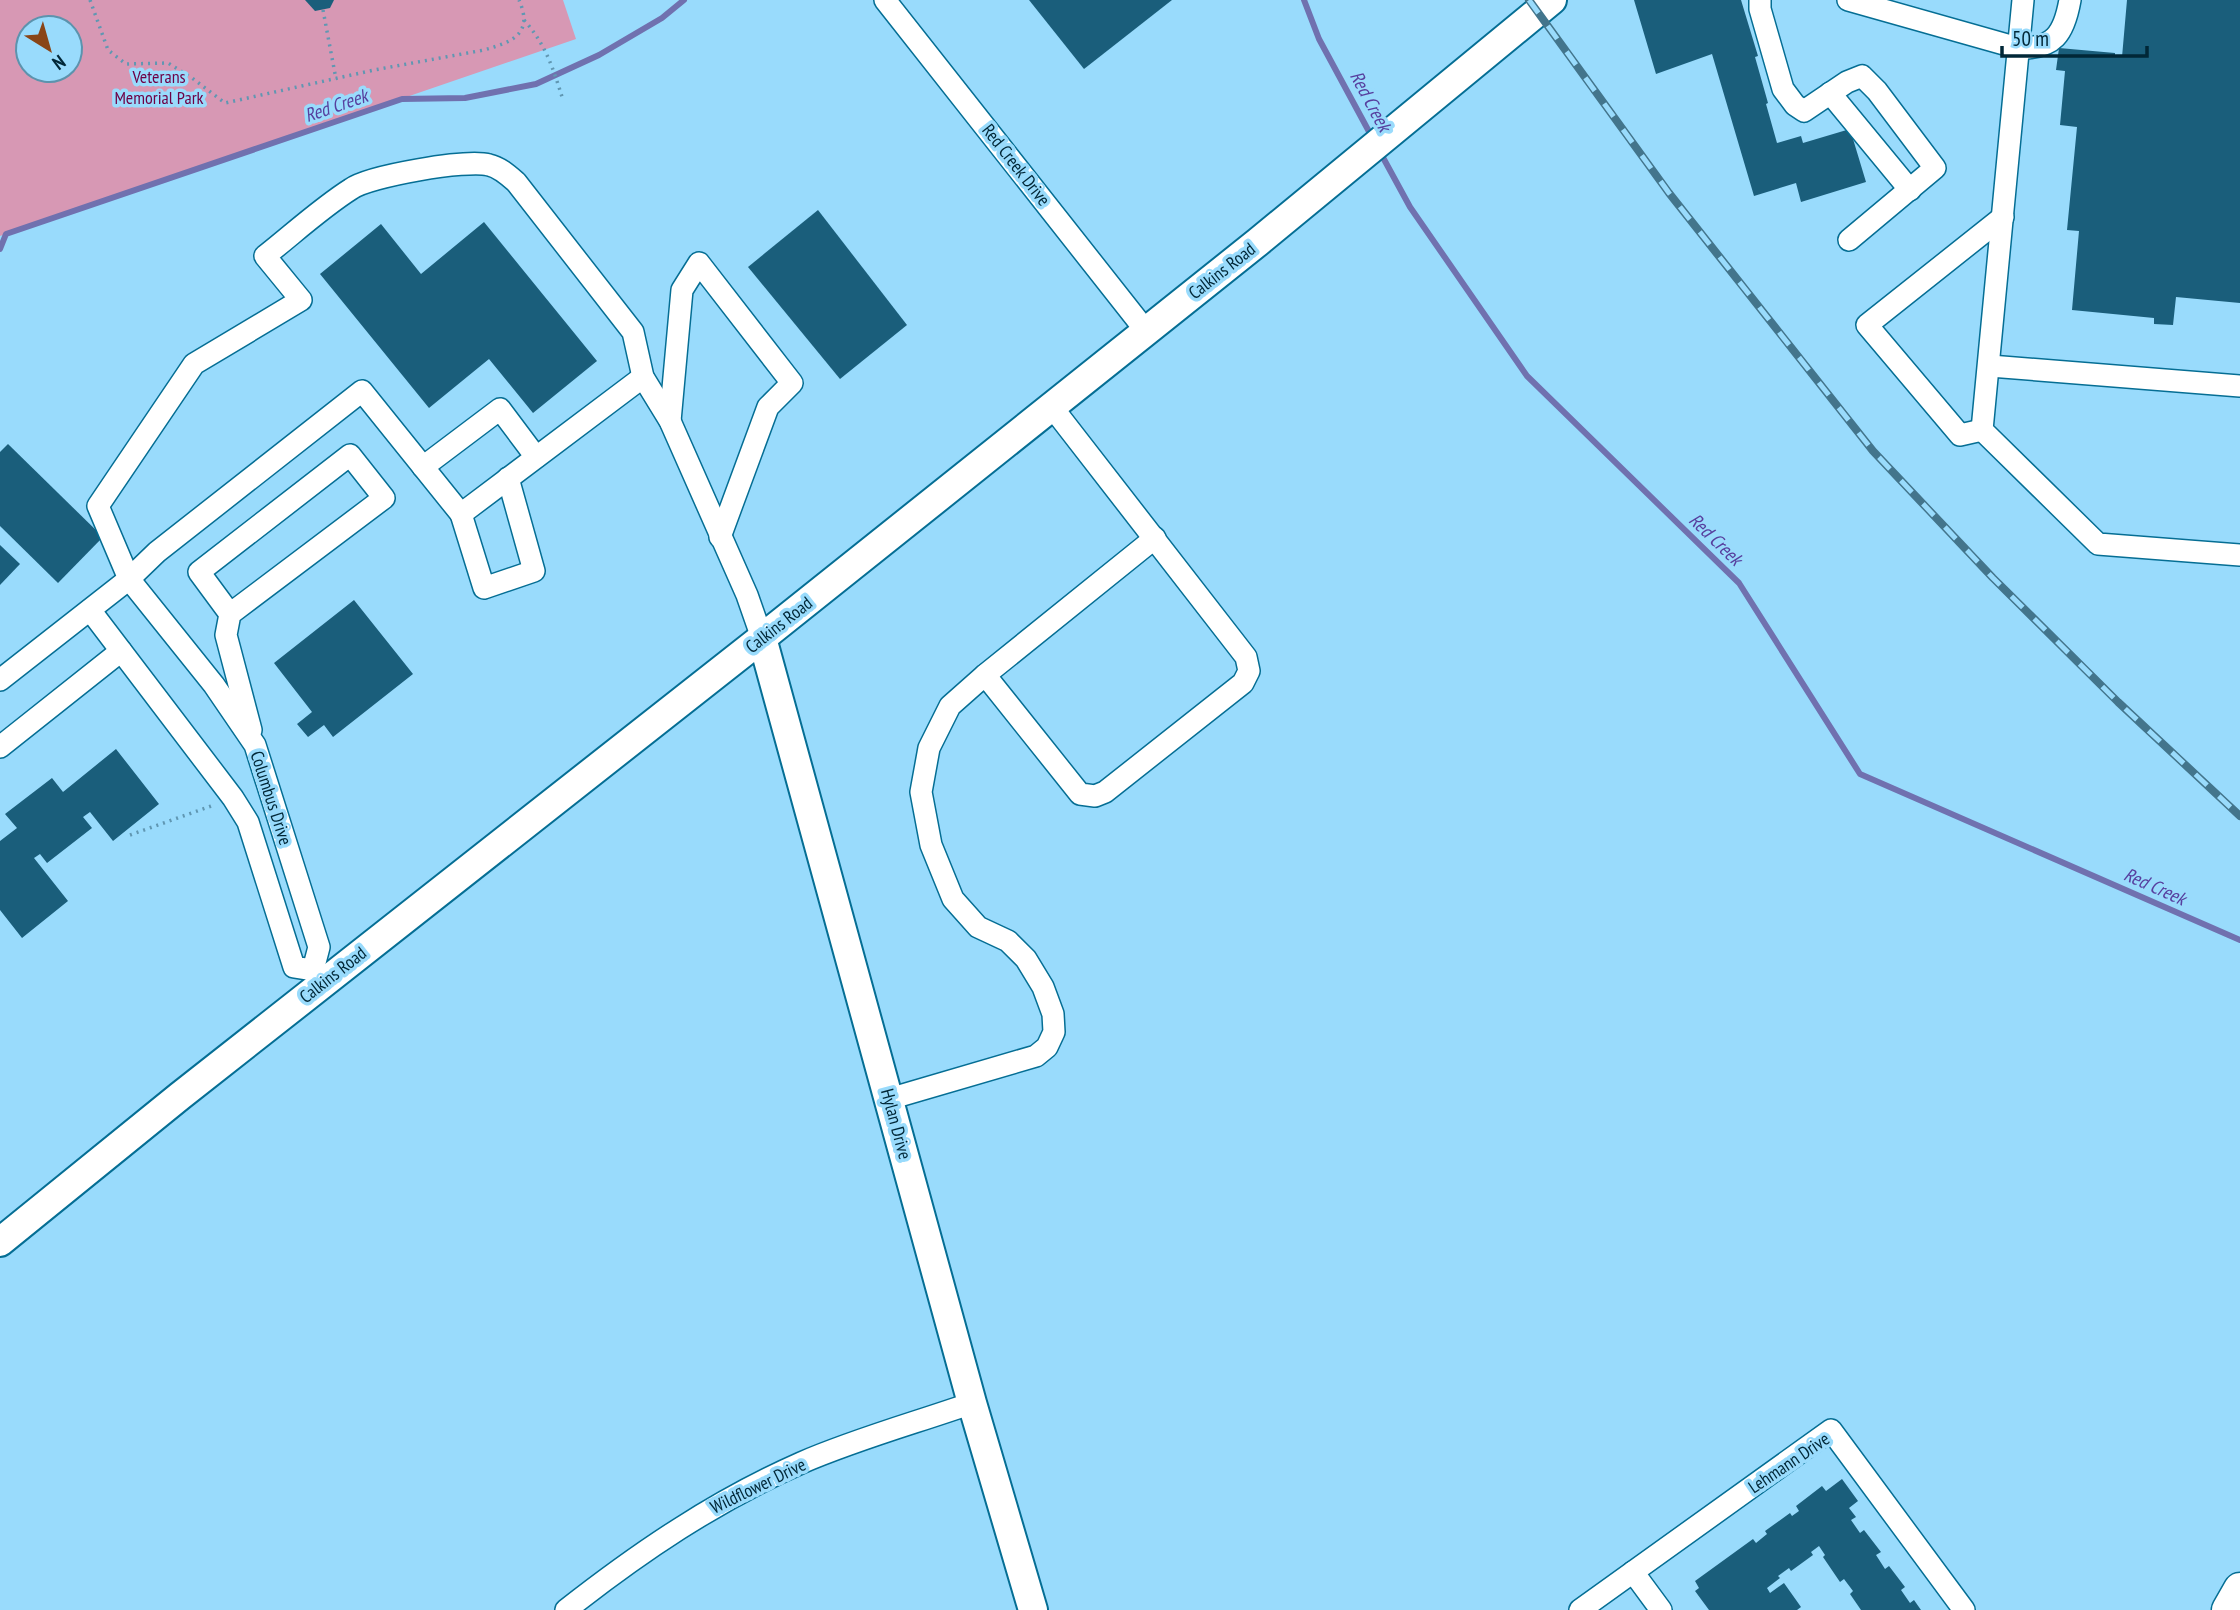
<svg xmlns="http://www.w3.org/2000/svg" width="2240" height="1610" viewBox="0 0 2240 1610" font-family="'PT Sans Narrow',sans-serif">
	<rect width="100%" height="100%" fill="#99dbfc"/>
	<path fill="#d798b4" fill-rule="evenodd" d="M0 0H563L576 39 0 236ZM28 28H70V70H28Z"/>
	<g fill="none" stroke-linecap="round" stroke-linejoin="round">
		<g stroke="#7071af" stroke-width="6">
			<polyline points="1304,0 1319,39 1373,139"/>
			<polyline points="1380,152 1410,207 1527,376 1739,583 1860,774 2240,940"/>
			<polyline points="0,249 6,234 402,99 465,98 536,84 599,55 662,18 684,0"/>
		</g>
	</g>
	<g fill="#1a5e7b">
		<polygon points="305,0 334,0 330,8 315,11"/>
		<polygon points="1029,0 1172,0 1084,69"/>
		<polygon points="1634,0 1741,0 1758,56 1755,57 1768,103 1766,104 1777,143 1801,136 1803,143 1850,129 1866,182 1801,202 1796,183 1754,196 1712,54 1656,74"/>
		<polygon points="2127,0 2240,0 2240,303 2176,297 2173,325 2154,324 2154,318 2072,310 2079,231 2067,230 2077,127 2060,125 2065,71 2056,70 2059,48 2115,53 2115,57 2122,57"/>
		<polygon points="818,210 907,325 840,379 748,267"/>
		<polygon points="484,222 597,361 533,413 489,359 429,408 320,274 381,224 421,274"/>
		<polygon points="8,444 103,537 58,583 0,526 0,452"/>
		<polygon points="0,545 20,564 0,585"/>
		<polygon points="354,600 413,674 333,737 324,725 308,737 297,724 312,712 274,663"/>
		<polygon points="116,749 159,804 113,841 90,812 83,817 92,828 47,863 40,854 34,858 68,901 22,938 0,910 0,841 17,828 5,814 52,778 63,792"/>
		<polygon points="1842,1479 1858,1501 1849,1508 1856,1517 1851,1520 1860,1533 1864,1530 1881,1552 1876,1555 1885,1569 1889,1566 1905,1587 1901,1590 1910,1603 1914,1600 1921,1610 1861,1610 1850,1594 1853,1591 1844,1579 1840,1582 1823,1557 1825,1555 1819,1546 1811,1552 1813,1555 1791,1571 1789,1568 1778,1576 1780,1578 1767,1588 1770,1593 1784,1583 1801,1607 1797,1610 1709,1610 1695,1591 1699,1588 1695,1581 1753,1539 1756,1543 1767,1534 1765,1531 1790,1513 1792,1516 1799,1511 1796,1506 1822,1486 1826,1491"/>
	</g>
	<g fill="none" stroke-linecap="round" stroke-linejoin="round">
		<g stroke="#056e94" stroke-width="24">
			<g id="minor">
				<polyline points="885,0 1146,331"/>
				<polyline points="1760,0 1760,9 1783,89 1795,105 1804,111 1847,82 1862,76 1877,91 1935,168 1849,240"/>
				<path d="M1848 0 2018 48C2054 49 2064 34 2070 0"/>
				<polyline points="2023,0 1982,430 2098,544 2240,555"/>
				<polyline points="1830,93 1910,190"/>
				<polyline points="1990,366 2240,386"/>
				<polyline points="670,421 682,290 699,263 792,383 768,407 720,537"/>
				<polyline points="1982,430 1960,435 1867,325 2003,217"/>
				<polyline points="423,467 500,409 536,457"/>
				<polyline points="461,514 484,588 534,571 508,478"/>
				<polyline points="90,610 233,798 248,822 294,967 313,970"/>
				<polyline points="230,614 199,572 350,455 384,498 230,614 226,635 251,730"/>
				<polyline points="985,675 1155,538"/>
				<polyline points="0,680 129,579 157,552 362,391 461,514 643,377"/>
				<polyline points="0,747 121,651"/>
				<path d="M321 985 313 970 319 947 255 745 214 685 129 579 98 506 194 364 301 300 265 256C293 234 321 208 351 189 369 176 467 159 489 165 499 167 508 175 516 182L633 332 643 377 670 421 747 595 762 638"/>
				<polyline points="889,1099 1036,1056 1047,1047 1054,1032 1053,1014 1043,987 1026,959 1008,941 978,927 953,899 931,845 921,792 929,748 950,706 985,675 1080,794 1095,796 1105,792 1243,683 1249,671 1246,657 1052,407"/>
				<polyline points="1633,1572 1661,1610"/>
				<path d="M566 1610C640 1552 715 1501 801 1463 856 1439 915 1423 972 1403"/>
				<polyline points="1580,1610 1831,1430 1964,1610"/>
			</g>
		</g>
		<g stroke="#056e94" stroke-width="32">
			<g id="major">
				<polyline points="762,638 972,1403 1033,1610"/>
				<polyline points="0,1242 180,1096 762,638 1258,242 1552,0"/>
			</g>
		</g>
		<g stroke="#056e94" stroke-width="35">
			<polyline id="highway" points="2228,1610 2240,1589"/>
		</g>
		<g stroke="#6097b2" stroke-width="3.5" stroke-dasharray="2 5" stroke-linecap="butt">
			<path d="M90 0 108 50 126 64 168 63 192 78 225 103 374 70 484 50C512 42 534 34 519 0"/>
			<polyline points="323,10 336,79"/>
			<path d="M524 20C546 45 553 68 563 100"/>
			<polyline points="130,835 214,805"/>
		</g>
		<use href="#minor" stroke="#fff" stroke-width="21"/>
		<use href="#major" stroke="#fff" stroke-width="28"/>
		<use href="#highway" stroke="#fff" stroke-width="32"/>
		<g stroke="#43758c" stroke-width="8">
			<polyline id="rail" points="1529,0 1669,193 1873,451 1993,578 2118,702 2240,816"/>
		</g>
		<use href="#rail" stroke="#99dbfc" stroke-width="5" stroke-dasharray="16" stroke-linecap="butt"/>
	</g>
	<g text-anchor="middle" stroke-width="7" stroke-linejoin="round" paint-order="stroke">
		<g font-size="18" fill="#6e0045" stroke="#99dbfc">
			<text x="159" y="83">Veterans<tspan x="159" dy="21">Memorial Park</tspan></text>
		</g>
		<g font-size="18" fill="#012737" stroke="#99dbfc">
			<text transform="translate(1016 165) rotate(52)" y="6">Red Creek Drive</text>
			<text transform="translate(1222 271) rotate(-38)" y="6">Calkins Road</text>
			<text transform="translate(779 625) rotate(-38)" y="6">Calkins Road</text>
			<text transform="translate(271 798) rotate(72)" y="6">Columbus Drive</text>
			<text transform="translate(333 975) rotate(-38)" y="6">Calkins Road</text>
			<text transform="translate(896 1124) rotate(75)" y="6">Hylan Drive</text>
			<text transform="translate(1789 1463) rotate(-34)" y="6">Lehmann Drive</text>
			<text transform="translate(758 1486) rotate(-26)" y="6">Wildflower Drive</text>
		</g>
		<g font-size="19" font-style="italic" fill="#573f9e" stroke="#99dbfc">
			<text transform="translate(1371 101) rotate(62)" y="7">Red Creek</text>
			<text transform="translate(336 105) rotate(-19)" y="7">Red Creek</text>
			<text transform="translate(1716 539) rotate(44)" y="7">Red Creek</text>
			<text transform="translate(2155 886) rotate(24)" y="7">Red Creek</text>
		</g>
	</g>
	<g transform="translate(49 49) rotate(143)"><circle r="33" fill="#99dbfc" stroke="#5c93ad" stroke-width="2"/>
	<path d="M0-5L12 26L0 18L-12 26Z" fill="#894517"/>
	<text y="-10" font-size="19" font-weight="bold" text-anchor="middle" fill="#012737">N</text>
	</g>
	<path d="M2002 46v10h145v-10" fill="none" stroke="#012737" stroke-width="3.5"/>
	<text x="2012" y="46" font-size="21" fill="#012737" stroke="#99dbfc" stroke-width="5" paint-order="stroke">50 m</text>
</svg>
